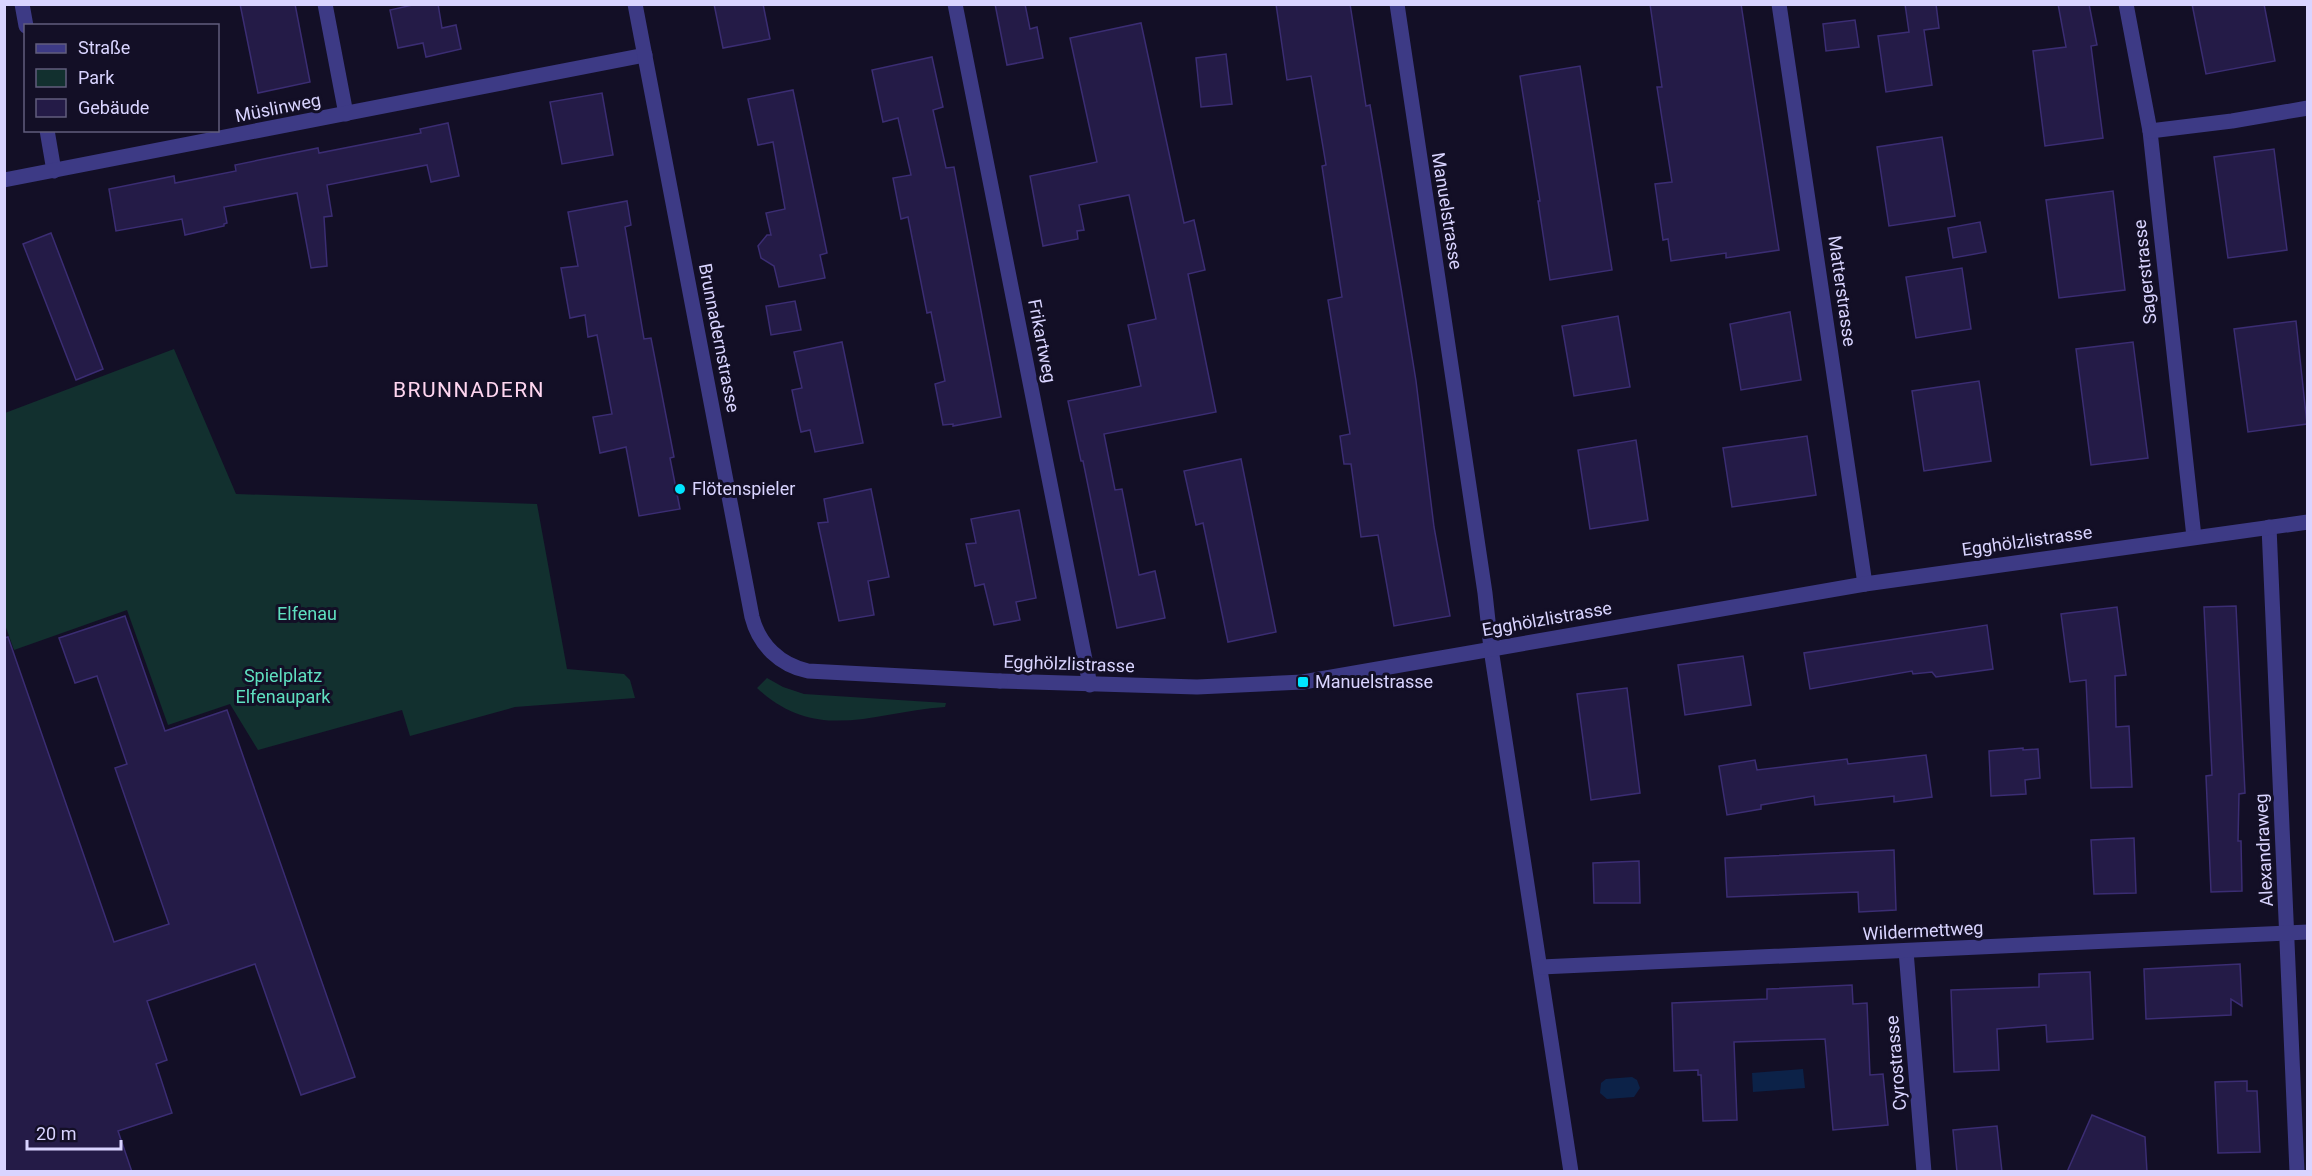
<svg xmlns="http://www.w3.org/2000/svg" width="2312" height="1176" viewBox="0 0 2312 1176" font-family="Roboto,sans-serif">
	<rect width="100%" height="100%" fill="#130f26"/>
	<g fill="#12302f">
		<polygon points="174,349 236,494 537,504 567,669 624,674 630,680 635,698 515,707 410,736 402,710 258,750 230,704 168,725 127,610 14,650 4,622 5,413"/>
		<path d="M767 678 783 687 804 694 946 703 945 707C873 712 818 744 757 688Z"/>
	</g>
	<g fill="#0c2248">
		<polygon points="1803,1069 1805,1088 1753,1092 1752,1073"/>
		<polygon points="1632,1077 1637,1080 1640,1088 1634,1097 1607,1099 1600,1093 1601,1083 1606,1079"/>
	</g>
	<g fill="#241b47" stroke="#3b2d73" stroke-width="1.5">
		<polygon points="240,4 295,4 310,82 258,93"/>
		<polygon points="417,4 438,4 442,28 456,25 461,49 426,57 423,43 398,48 390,10"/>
		<polygon points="714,4 763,4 770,39 723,48"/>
		<polygon points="995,4 1025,4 1030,29 1037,27 1043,58 1007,65"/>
		<polygon points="1276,4 1350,4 1366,106 1370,105 1401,288 1416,381 1434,527 1450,616 1394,626 1378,535 1361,537 1351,464 1344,464 1340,436 1350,434 1328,300 1342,297 1322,166 1326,165 1311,76 1287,80"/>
		<polygon points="1650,4 1741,4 1779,250 1726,258 1726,253 1671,261 1668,239 1663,240 1655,184 1672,182 1657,87 1662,87"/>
		<polygon points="1905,4 1936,4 1939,28 1924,30 1932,85 1886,92 1878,36 1909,32"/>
		<polygon points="2058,4 2089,4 2097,45 2091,46 2103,138 2045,146 2033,51 2066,47"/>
		<polygon points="2192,4 2264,4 2275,61 2206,74"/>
		<polygon points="1855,20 1859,47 1826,51 1823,24"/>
		<polygon points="1141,23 1184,223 1194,220 1205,270 1188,274 1216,412 1104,434 1115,490 1122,489 1139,575 1155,571 1165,618 1117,628 1083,461 1081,461 1068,401 1141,386 1128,325 1156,319 1129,195 1079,205 1084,230 1077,231 1078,239 1043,246 1030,176 1097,162 1070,38"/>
		<polygon points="1226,54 1232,104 1201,107 1196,58"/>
		<polygon points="932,57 943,107 933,110 946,168 954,167 1001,417 953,426 953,424 943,425 935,384 945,381 931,312 927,313 908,217 901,219 893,178 911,175 898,118 883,122 872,70"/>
		<polygon points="1580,66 1612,270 1550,280 1538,201 1540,201 1520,76"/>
		<polygon points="793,90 827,253 820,255 825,278 779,287 774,266 761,258 758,246 767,235 771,235 766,213 785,209 773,142 758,145 748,99"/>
		<polygon points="602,93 613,155 562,164 550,102"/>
		<polygon points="448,123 459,176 431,182 427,165 327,185 332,216 324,217 327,266 311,268 297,193 224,207 227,223 224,224 224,226 185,235 182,219 116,231 109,189 174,176 175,183 236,171 235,165 318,148 319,153 421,133 420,129"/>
		<polygon points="1942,137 1955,216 1889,226 1877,147"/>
		<polygon points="2274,149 2287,250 2228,258 2214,157"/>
		<polygon points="2113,191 2125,290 2059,298 2046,200"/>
		<polygon points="627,201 631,225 625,227 644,339 651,338 674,457 670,458 680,509 639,516 626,447 600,453 593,417 612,414 597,335 588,337 585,315 570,318 561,268 578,266 568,212"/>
		<polygon points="1980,222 1986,252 1953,258 1948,228"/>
		<polygon points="51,233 103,369 76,380 23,244"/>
		<polygon points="1962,268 1971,329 1916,338 1906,277"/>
		<polygon points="795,301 801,330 771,335 766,306"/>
		<polygon points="1790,312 1801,380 1741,390 1730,324"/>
		<polygon points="1618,316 1630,387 1574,396 1562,326"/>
		<polygon points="2296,321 2307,424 2248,432 2234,329"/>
		<polygon points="842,342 863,443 815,452 810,430 801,432 798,419 792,390 802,388 794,352"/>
		<polygon points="2133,342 2148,458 2091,465 2076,349"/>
		<polygon points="1979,381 1991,461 1924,471 1912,391"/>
		<polygon points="1807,436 1816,495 1732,507 1723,448"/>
		<polygon points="1636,440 1648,520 1590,529 1578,450"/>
		<polygon points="1241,459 1276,632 1228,642 1203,523 1196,525 1184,471"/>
		<polygon points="871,489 889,577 868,581 874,615 839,621 818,523 828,522 824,499"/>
		<polygon points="1019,510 1036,598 1016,602 1020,620 994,625 984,584 975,586 966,544 976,543 971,519"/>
		<polygon points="2236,606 2245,793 2239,794 2238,841 2241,841 2242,891 2211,892 2206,776 2212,775 2204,607"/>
		<polygon points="2117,607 2126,675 2115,676 2116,727 2129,726 2132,787 2091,788 2086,680 2070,682 2061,614"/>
		<polygon points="125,616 165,731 227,710 355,1077 301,1095 255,964 147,1001 167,1060 156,1064 172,1113 118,1131 132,1172 4,1172 4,638 8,637 114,942 169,924 115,768 127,764 97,676 75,683 59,638"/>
		<polygon points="1987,625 1993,669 1936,677 1932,672 1913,674 1912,671 1810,689 1804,653"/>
		<polygon points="1743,656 1751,705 1685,715 1678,665"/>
		<polygon points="1627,688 1640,793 1591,800 1577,694"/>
		<polygon points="2023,748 2023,750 2038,749 2040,778 2025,780 2026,794 1991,796 1989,751"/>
		<polygon points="1926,755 1932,797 1894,802 1894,796 1815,805 1814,796 1761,805 1761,809 1727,815 1719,766 1755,760 1757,770 1847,759 1848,764"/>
		<polygon points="2134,838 2136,893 2094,894 2091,840"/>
		<polygon points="1894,850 1896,910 1859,912 1858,892 1727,897 1725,858"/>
		<polygon points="1639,861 1640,903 1594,903 1593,863"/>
		<polygon points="2240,964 2242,1006 2231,999 2231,1015 2146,1019 2144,969"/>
		<polygon points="2090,972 2093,1039 2047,1042 2046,1025 1997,1029 1999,1070 1954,1072 1951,990 2039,987 2039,974"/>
		<polygon points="1852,985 1853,1004 1867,1003 1870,1075 1883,1074 1888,1125 1833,1130 1825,1039 1734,1042 1737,1120 1703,1121 1701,1075 1698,1075 1698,1070 1674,1071 1672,1003 1767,999 1767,989"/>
		<polygon points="2247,1081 2247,1091 2257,1091 2260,1152 2218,1153 2215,1082"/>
		<polygon points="2092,1115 2145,1137 2147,1172 2067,1172"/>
		<polygon points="1997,1126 2002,1172 1957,1172 1953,1130"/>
	</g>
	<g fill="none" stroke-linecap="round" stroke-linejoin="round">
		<g stroke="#3d3a85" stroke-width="15">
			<polyline points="22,4 26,26"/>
			<polyline points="325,4 346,114"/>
			<polyline points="955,4 1090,685"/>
			<polyline points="1397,4 1485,593 1491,649 1571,1172"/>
			<polyline points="1779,4 1865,584"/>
			<polyline points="2126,4 2150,131 2194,537"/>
			<polyline points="47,130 54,171"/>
			<polyline points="2150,131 2232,121 2308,108"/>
			<polyline points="4,180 645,55"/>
			<polyline points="2269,527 2297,1172"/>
			<polyline points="1000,681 1197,687 1303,682 1865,584 2308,522"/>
			<polyline points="1906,951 1924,1172"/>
			<polyline points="1541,967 2308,932"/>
		</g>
		<path stroke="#3d3a85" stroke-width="15" d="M635 4 752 617C759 645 780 665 808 671L1000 681"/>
	</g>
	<g fill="#00e5ff" stroke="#130f26" stroke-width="2">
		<circle cx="680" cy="489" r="6"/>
		<rect x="1297" y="676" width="12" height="12" rx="3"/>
	</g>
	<g text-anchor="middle" stroke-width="6" stroke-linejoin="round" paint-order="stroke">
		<g font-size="18" fill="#d9d4ff" stroke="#130f26">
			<text transform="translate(278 108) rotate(-11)" y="6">Müslinweg</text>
			<text transform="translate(1447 211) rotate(81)" y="6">Manuelstrasse</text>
			<text transform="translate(2145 272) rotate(-96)" y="6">Sagerstrasse</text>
			<text transform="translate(1842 291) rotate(82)" y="6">Matterstrasse</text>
			<text transform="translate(719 338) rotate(79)" y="6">Brunnadernstrasse</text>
			<text transform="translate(1042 341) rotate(79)" y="6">Frikartweg</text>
			<text transform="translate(2027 541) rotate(-8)" y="6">Egghölzlistrasse</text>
			<text transform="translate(1547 619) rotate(-10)" y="6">Egghölzlistrasse</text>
			<text transform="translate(1069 664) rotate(2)" y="6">Egghölzlistrasse</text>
			<text transform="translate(2264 850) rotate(-93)" y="6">Alexandraweg</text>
			<text transform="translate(1923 931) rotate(-3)" y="6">Wildermettweg</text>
			<text transform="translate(1896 1063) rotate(-95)" y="6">Cyrostrasse</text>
		</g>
		<g font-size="18" fill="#d9d4ff" stroke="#130f26" text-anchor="start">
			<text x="692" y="495">Flötenspieler</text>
			<text x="1315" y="688">Manuelstrasse</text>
		</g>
		<g font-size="18" fill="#5fe0c0" stroke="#130f26">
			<text x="307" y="620">Elfenau</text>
			<text x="283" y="682">Spielplatz<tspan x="283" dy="21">Elfenaupark</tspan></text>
		</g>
		<g font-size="21" letter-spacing="1.5" fill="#ffd6f0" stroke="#130f26">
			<text x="469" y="397">BRUNNADERN</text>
		</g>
	</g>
	<rect width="2312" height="1176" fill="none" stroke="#d9d4ff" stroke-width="12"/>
	<rect x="24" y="24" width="195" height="108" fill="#130f26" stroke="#625e7d" stroke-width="1.5"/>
	<rect x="36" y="44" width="30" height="9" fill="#3d3a85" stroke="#625e7d" stroke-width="1.5"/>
	<text x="78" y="54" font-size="18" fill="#d9d4ff">Straße</text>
	<rect x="36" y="69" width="30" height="18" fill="#12302f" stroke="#625e7d" stroke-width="1.5"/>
	<text x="78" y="84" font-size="18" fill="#d9d4ff">Park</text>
	<rect x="36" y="99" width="30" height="18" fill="#241b47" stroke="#625e7d" stroke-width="1.5"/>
	<text x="78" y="114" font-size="18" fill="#d9d4ff">Gebäude</text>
	<path d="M27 1140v9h94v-9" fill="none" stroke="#d9d4ff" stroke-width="3"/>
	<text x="36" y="1140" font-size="18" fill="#d9d4ff" stroke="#130f26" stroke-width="4.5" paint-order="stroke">20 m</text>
</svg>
